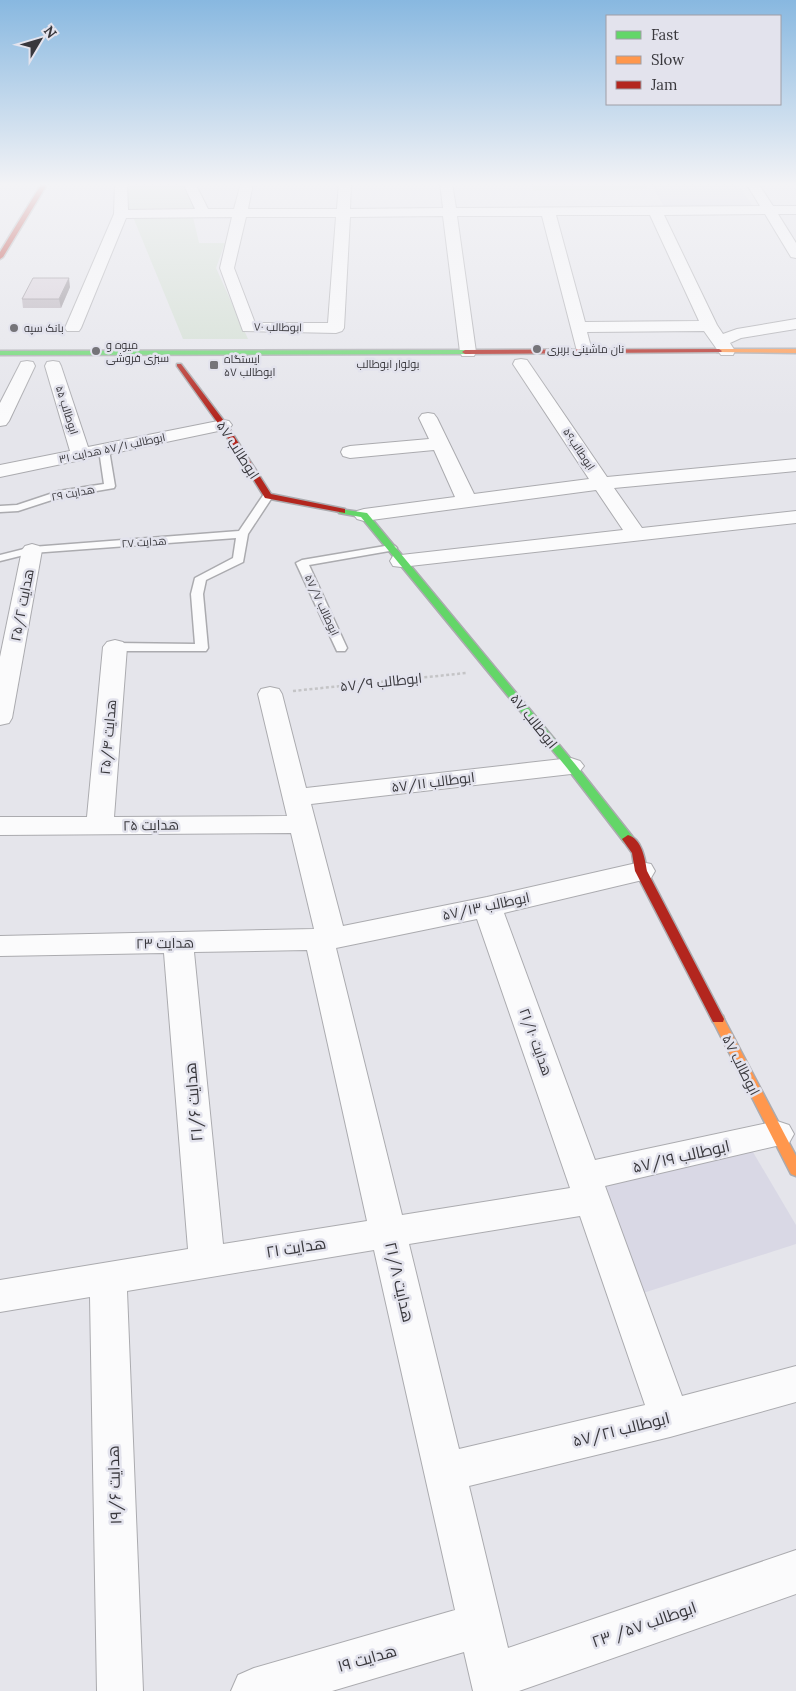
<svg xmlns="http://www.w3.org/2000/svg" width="796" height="1691" viewBox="0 0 796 1691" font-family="Lora,Cairo,serif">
	<rect width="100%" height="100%" fill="#e5e5eb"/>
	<g fill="#d9d8e5">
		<polygon points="651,183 737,183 754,208 665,209"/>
		<polygon points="750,1147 796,1225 796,1244 640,1294 603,1182"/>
	</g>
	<g fill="#d2ded2">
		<polygon points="124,183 184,183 197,211 126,211"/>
		<polygon points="531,183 645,183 648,189 533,191"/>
		<polygon points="133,217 193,217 199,243 225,243 216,268 248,339 183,339"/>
	</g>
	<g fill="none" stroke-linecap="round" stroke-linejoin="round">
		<g stroke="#ababaf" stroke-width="3">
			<g id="lane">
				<polygon points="104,447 109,450 115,486 114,488 61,497 18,511 0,512 0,506 17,505 59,491 104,484 99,450"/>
				<polygon points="268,493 273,496 248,534 243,562 206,580 203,594 208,648 206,651 115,651 109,647 115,643 195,644 191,594 195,578 233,558 236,538 32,553 0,561 0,555 32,547 239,531 264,494"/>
				<polygon points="391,545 395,546 397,548 395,550 309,565 347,648 345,651 337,651 296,563 302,560"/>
			</g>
		</g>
		<g stroke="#ababaf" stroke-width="2">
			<g id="street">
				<path d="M115 183H127L128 210 195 209 183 183H195L208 209H234L241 183H253L248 209H337L339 183H351L350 209 443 208 440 183H452L456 208 760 206 746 183H758L773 206H796V214H778L796 243V258L791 257 765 214 664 215 717 325 723 334 737 329 796 319V329L741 338 730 343 735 351 733 355H721L704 331 587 332 592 351 590 355H578L542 216H457L476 352 474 356H462L460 352 443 216 350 217 344 328 342 331 336 333 243 331 220 268 232 217 126 218 81 328 79 331H67L65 328 114 214ZM556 215H650L699 321 585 322ZM246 217H336L328 323H255L234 268Z"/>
				<polygon points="521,359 527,360 607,477 796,459 796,471 614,488 642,528 796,511 796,523 401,567 393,566 390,561 393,556 401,555 623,530 596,490 364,521 357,519 354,515 357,511 364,509 455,497 434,450 350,458 343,456 341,452 343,448 350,446 429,439 419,418 422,414 428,413 434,414 437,418 474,494 589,479 513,364 515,360"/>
				<polygon points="27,361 33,362 35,366 9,421 6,425 0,426 0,403 19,366 21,362"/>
				<polygon points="53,361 59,362 61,366 88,447 223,420 229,421 232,425 229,429 223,430 0,477 0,465 70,451 45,366 47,362"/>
				<polygon points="32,544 39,546 42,550 12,718 9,723 0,725 0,657 22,550 25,546"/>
				<path d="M115 640 123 642 127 647 114 817 287 816 258 694 261 689 270 687 279 689 282 694 306 788 571 758 580 761 584 766 580 771 571 774 311 804 343 926 487 897 641 862 651 864 655 871 651 878 504 913 595 1160 777 1121 789 1125 794 1134 789 1143 605 1186 682 1396 796 1366V1402L670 1437 469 1486 508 1648 796 1550V1594L519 1691H473L464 1652 332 1691H231L238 1675 254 1668 455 1610 374 1250 127 1291 143 1691H97L90 1297 0 1312V1280L188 1249 164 953 0 956V936L314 929 291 833 0 835V817H87L103 647 107 642ZM477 919 570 1188 402 1215 336 948ZM307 950 367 1221 223 1244 194 952ZM580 1216 645 1405 459 1449 409 1244Z"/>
			</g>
		</g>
		<g stroke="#ababaf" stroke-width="3">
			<g id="fast">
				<polygon points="0,351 465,350 468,352 465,354 0,355"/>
				<polygon points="339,509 367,513 575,764 632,836 634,839 632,842 624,842 567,768 361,517 339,513"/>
			</g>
		</g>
		<g stroke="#ababaf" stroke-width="3">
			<g id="slow">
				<polygon points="719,349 796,349 796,353 717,352 716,351"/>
				<polygon points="718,1014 723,1016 724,1019 796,1156 796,1176 791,1174 712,1019 713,1016"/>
			</g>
		</g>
		<g stroke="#ababaf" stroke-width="3">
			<g id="jam">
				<polygon points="42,183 48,183 3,257 0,259 0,252"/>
				<polygon points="719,349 722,351 721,352 465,354 462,352 465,350"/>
				<polygon points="177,364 181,364 227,425 271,494 345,509 345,513 265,498 220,426 177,366"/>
				<path d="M628 835C642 839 645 859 647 871L724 1019 723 1022H713L635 871 632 853 622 839Z"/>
			</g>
		</g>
		<polyline stroke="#c4c4c6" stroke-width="2.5" stroke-dasharray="3 2.5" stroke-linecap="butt" points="293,691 466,673"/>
		<use href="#lane" fill="#fbfbfc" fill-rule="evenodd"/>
		<use href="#street" fill="#fbfbfc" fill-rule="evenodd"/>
		<use href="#fast" fill="#63d668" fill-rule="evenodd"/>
		<use href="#slow" fill="#ff974d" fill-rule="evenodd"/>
		<use href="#jam" fill="#b3261e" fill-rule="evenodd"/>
	</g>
	<polygon fill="#b9b1ba" points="70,287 61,308 23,308 22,299"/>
	<polygon fill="#969097" points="69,278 70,287 61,308 59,299"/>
	<polygon fill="#d7ced8" stroke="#969097" points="33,278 69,278 59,299 22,299"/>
	<linearGradient id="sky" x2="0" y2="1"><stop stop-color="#88b8e0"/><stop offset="0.44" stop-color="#f3f3f6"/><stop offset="1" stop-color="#f3f3f6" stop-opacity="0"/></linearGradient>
	<rect width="796" height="419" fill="url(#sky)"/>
	<g fill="#757479" stroke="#e3e3ed" stroke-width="2">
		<circle cx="14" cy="328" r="5"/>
		<circle cx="537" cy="349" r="5"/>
		<circle cx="96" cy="351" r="5"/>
		<rect x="209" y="360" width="10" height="10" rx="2.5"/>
	</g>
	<g text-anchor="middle" stroke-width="5" stroke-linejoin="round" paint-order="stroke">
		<g font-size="11" fill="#38373c" stroke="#e3e3ed">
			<text transform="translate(278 327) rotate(1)" y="4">ابوطالب ۷۰</text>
			<text x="388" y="368">بولوار ابوطالب</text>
			<text transform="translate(67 410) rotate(72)" y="4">ابوطالب ۵۵</text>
			<text transform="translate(112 448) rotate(-12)" y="4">ابوطالب ۵۷/۱ هدایت ۳۱</text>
			<text transform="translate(579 449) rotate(56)" y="4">ابوطالب۵۹</text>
			<text transform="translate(73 493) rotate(-11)" y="4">هدایت ۲۹</text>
			<text transform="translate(144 542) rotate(-4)" y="4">هدایت ۲۷</text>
			<text transform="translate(322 605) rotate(65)" y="4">ابوطالب ۵۷/۷</text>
		</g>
		<g font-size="11" fill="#38373c" stroke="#e3e3ed" text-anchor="start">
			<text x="24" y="332">بانک سپه</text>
			<text x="106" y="349">میوه و<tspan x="106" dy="13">سبزی فروشی</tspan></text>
			<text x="547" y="353">نان ماشینی بربری</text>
			<text x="224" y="363">ایستگاه<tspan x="224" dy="13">ابوطالب ۵۷</tspan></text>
		</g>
		<g font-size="14" fill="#38373c" stroke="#e3e3ed">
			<text transform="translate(238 450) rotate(57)" y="5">ابوطالب ۵۷</text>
			<text transform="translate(22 605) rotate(-79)" y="5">هدایت ۲۵/۲</text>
			<text transform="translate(381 682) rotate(-6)" y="5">ابوطالب ۵۷/۹</text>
			<text transform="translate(534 721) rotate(51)" y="5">ابوطالب ۵۷</text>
			<text transform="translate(108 737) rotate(-85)" y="5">هدایت ۲۵/۴</text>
			<text transform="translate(433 782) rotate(-7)" y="5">ابوطالب ۵۷/۱۱</text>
			<text transform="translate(151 825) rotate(-1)" y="5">هدایت ۲۵</text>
			<text transform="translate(486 906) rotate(-12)" y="5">ابوطالب ۵۷/۱۳</text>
			<text transform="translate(165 943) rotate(-1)" y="5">هدایت ۲۳</text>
			<text transform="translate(536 1042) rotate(70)" y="5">هدایت ۲۱/۱۰</text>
			<text transform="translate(741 1065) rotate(63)" y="5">ابوطالب ۵۷</text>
		</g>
		<g font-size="16" fill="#38373c" stroke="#e3e3ed">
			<text transform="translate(193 1102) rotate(-95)" y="6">هدایت ۲۱/۶</text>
			<text transform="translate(681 1156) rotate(-13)" y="6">ابوطالب ۵۷/۱۹</text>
			<text transform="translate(296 1247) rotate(-9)" y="6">هدایت ۲۱</text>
			<text transform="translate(400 1282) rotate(77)" y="6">هدایت ۲۱/۸</text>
			<text transform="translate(621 1429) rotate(-14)" y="6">ابوطالب ۵۷/۲۱</text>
			<text transform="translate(114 1485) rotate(-92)" y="6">هدایت ۱۹/۶</text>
			<text transform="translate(644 1624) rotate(-19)" y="6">ابوطالب ۵۷/ ۲۳</text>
			<text transform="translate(367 1658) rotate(-16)" y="6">هدایت ۱۹</text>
		</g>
	</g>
	<rect x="606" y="15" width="175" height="90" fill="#e3e3ed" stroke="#9f9ea6"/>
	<rect x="616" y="31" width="25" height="8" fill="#63d668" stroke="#9f9ea6"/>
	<text x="651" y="40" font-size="15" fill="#38373c">Fast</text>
	<rect x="616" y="56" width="25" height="8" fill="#ff974d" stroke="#9f9ea6"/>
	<text x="651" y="65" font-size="15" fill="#38373c">Slow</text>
	<rect x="616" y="81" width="25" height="8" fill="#b3261e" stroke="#9f9ea6"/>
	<text x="651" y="90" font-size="15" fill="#38373c">Jam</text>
	<g transform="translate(40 40) rotate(52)" stroke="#e3e3ed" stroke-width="4" paint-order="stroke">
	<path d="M0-4L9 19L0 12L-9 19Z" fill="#38373c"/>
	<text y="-8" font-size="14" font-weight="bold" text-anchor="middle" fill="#38373c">N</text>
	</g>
</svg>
